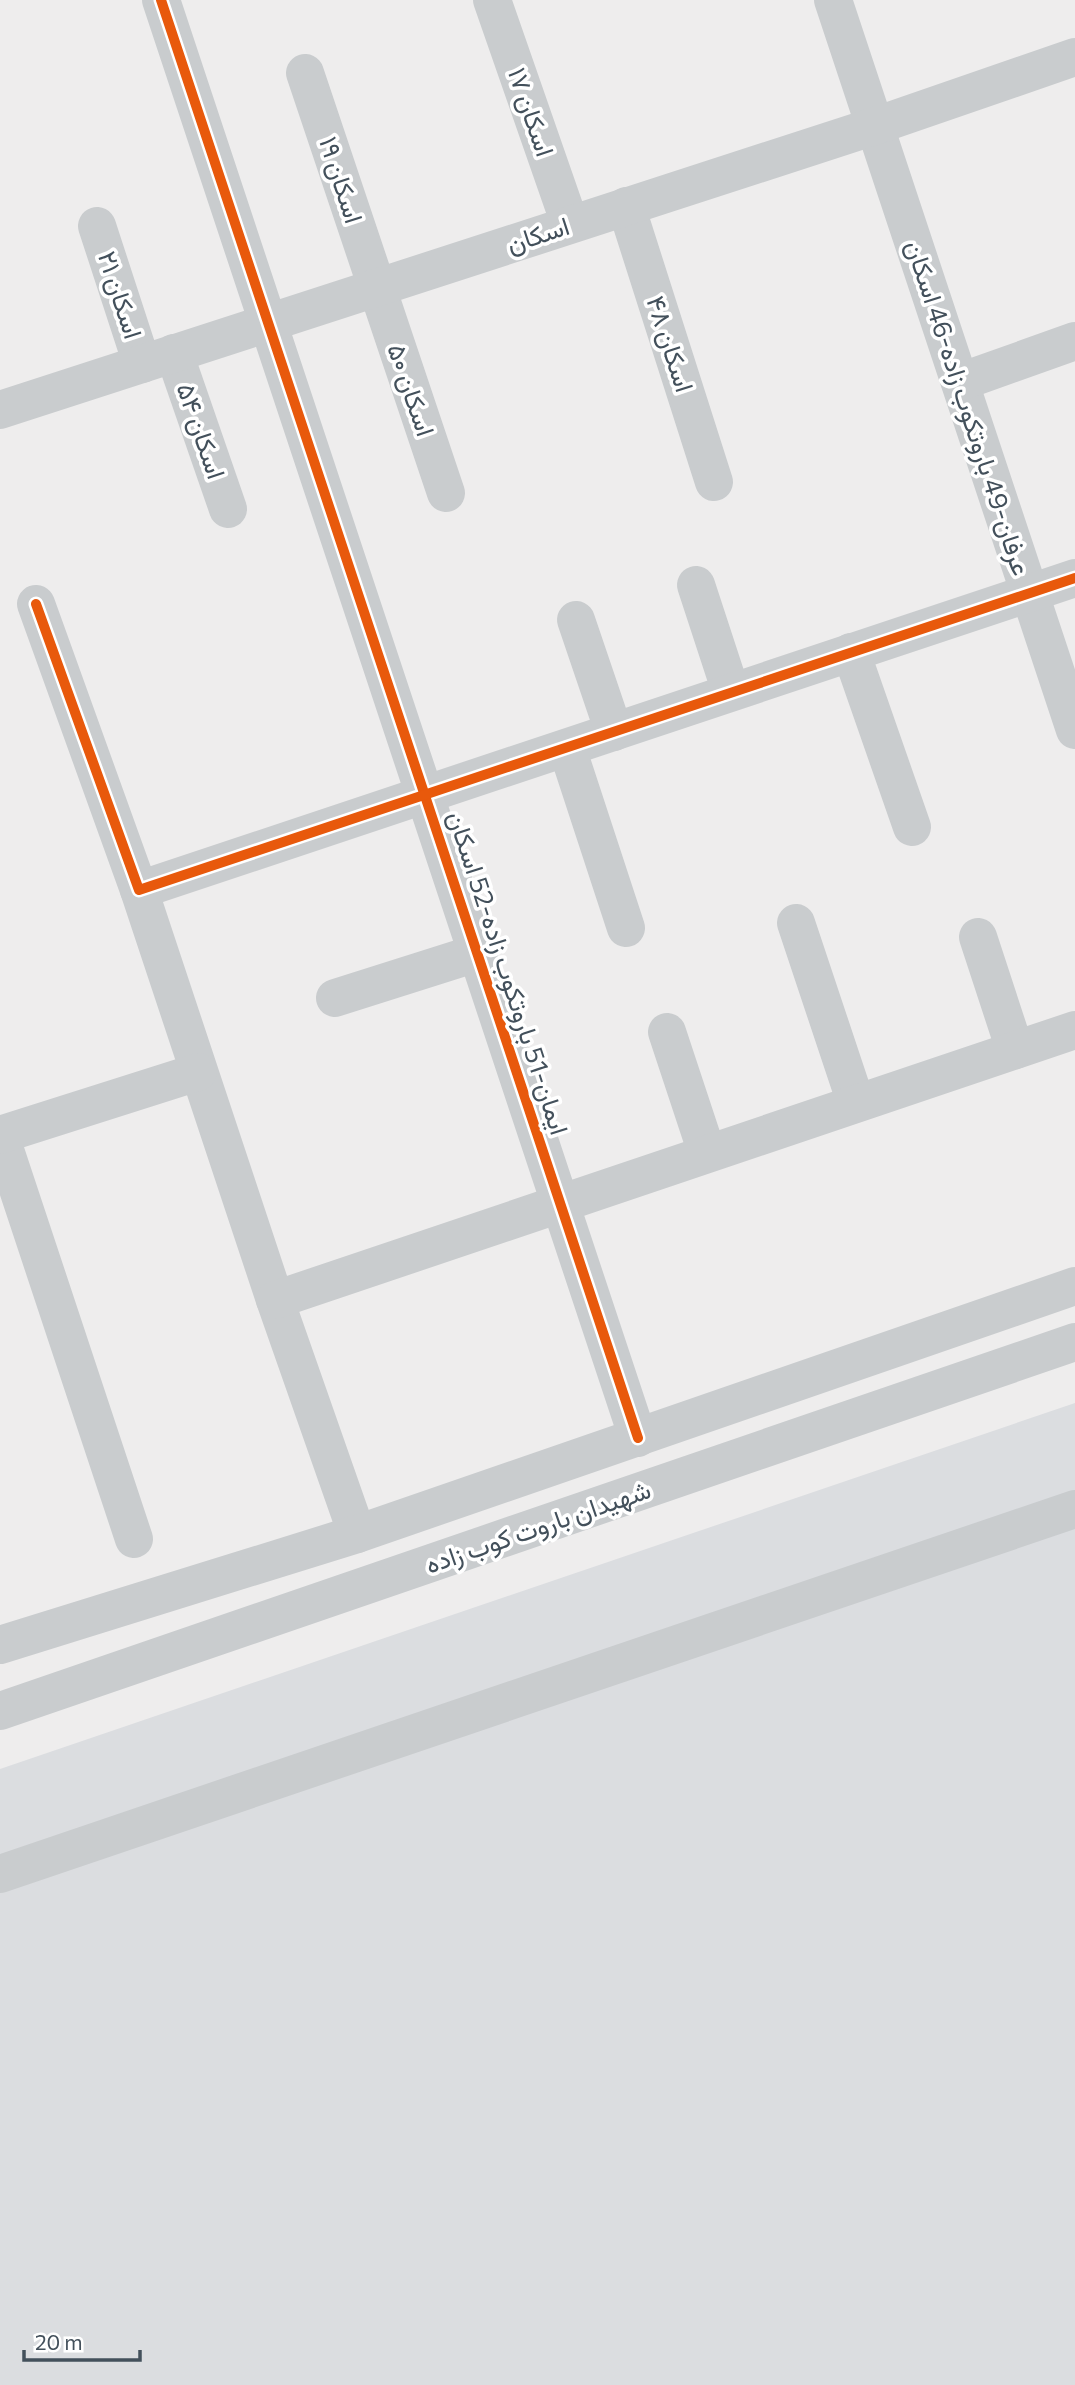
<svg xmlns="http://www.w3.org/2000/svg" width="1075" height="2385" viewBox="0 0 1075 2385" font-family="Commissioner,Vazirmatn,sans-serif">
	<rect width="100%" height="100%" fill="#eeeded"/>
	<polygon fill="#dbdde0" points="1075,1403 1075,2385 0,2385 0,1769"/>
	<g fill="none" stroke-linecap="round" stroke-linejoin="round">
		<g stroke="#c9ccce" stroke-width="38">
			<polyline points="161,0 638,1438"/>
			<polyline points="492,0 570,224"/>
			<polyline points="833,0 1075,730"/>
			<polyline points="305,73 446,493"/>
			<polyline points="626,206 714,482"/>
			<polyline points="97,226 142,364"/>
			<polyline points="174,353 228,509"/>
			<polyline points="960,382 1075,341"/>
			<polyline points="0,410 875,126 1075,57"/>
			<polyline points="696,585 731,692"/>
			<polyline points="36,604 139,890 1075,578"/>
			<polyline points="576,620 614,732"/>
			<polyline points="851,652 912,827"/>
			<polyline points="567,748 626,928"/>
			<polyline points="139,890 275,1300 357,1534"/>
			<polyline points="796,923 856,1103"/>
			<polyline points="978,937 1015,1050"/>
			<polyline points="335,998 477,953"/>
			<polyline points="667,1032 707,1153"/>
			<polyline points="0,1135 134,1539"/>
			<polyline points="0,1135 198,1072"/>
			<polyline points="275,1300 1075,1030"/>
			<polyline points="0,1645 357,1534 1075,1286"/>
			<polyline points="0,1711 1075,1342"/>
			<polyline points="0,1874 1075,1509"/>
		</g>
		<g stroke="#fff" stroke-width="15">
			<g id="cycleway">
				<polyline points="161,0 638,1438"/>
				<polyline points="36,604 139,890 1075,578"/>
			</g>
		</g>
		<use href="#cycleway" stroke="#e8590c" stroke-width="10"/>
	</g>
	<g text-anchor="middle" stroke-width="7" stroke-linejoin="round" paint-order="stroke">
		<g font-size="26" fill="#43505b" stroke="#fff">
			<text transform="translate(531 112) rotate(71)" y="9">اسکان ۱۷</text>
			<text transform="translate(341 180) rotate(72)" y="9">اسکان ۱۹</text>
			<text transform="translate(538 235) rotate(-18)" y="9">اسکان</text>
			<text transform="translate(120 295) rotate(72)" y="9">اسکان ۲۱</text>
			<text transform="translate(670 344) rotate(72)" y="9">اسکان ۴۸</text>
			<text transform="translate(411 390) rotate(71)" y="9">اسکان ۵۰</text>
			<text transform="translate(968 408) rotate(72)" y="9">عرفان-49 باروتکوب زاده-46 اسکان</text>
			<text transform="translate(201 431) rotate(71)" y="9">اسکان ۵۴</text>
			<text transform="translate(508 973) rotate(72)" y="9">ایمان-51 باروتکوب زاده-52 اسکان</text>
			<text transform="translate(538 1527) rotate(-19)" y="9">شهیدان باروت کوب زاده</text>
		</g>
	</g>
	<path d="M24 2350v10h116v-10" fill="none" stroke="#43505b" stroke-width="3.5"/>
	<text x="35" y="2350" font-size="21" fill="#43505b" stroke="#ffffff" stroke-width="5" paint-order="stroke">20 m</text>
</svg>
